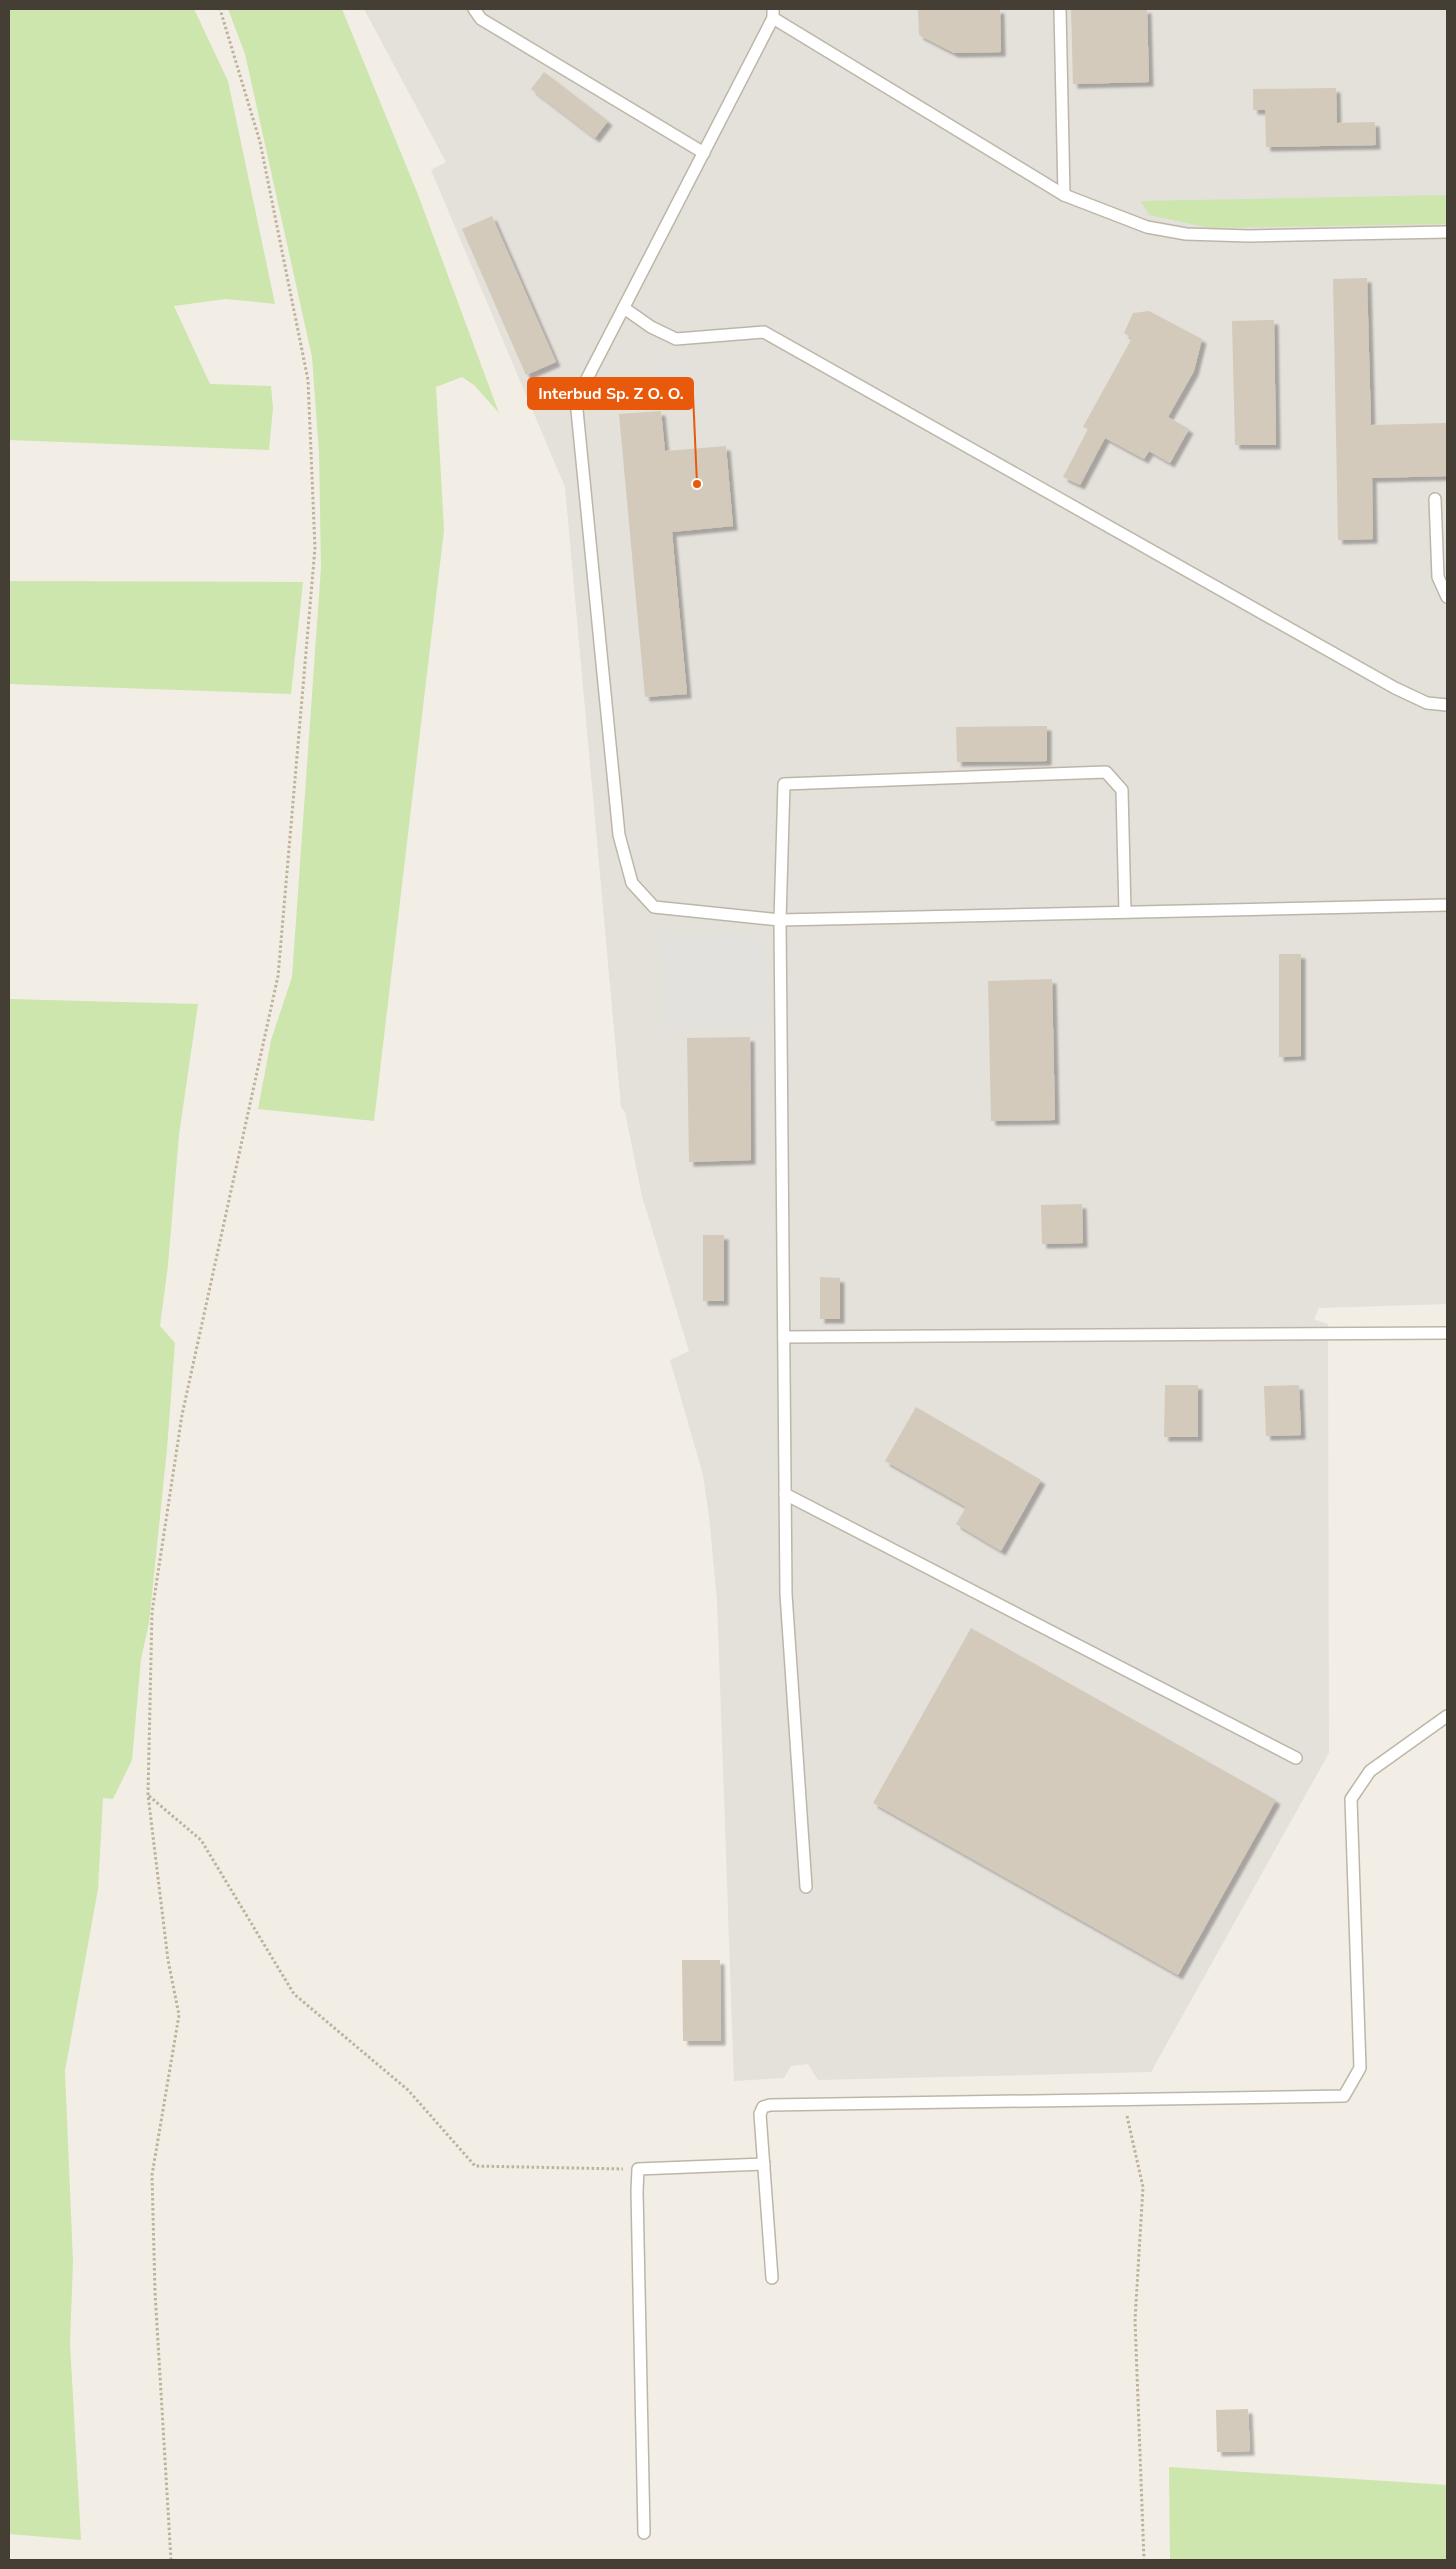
<svg xmlns="http://www.w3.org/2000/svg" width="1456" height="2569" viewBox="0 0 1456 2569" font-family="'Nunito Sans',sans-serif">
	<defs>
		<filter id="shadow"><feDropShadow dx="4.5" dy="4.5" stdDeviation="1" flood-color="#0004"/></filter>
	</defs>
	<rect width="100%" height="100%" fill="#f2eee5"/>
	<polygon fill="#e4e0da" points="364,9 1447,9 1447,1304 1319,1308 1314,1319 1328,1324 1329,1753 1151,2072 818,2080 808,2064 791,2066 784,2078 734,2081 717,1600 709,1516 703,1475 670,1360 689,1351 642,1196 625,1112 621,1107 565,487 431,170 446,162"/>
	<g fill="#cce6ae">
		<polygon points="9,9 194,9 228,81 275,304 226,299 174,306 210,384 271,386 273,408 269,450 9,440"/>
		<polygon points="228,9 342,9 417,192 499,413 474,385 462,377 436,387 444,530 374,1121 258,1109 271,1040 292,977 321,567 319,453 312,357 245,54"/>
		<polygon points="1447,195 1447,224 1210,228 1149,215 1141,201"/>
		<polygon points="9,581 303,582 291,694 9,684"/>
		<polygon points="9,999 198,1004 179,1135 168,1265 160,1326 175,1343 167,1449 149,1623 141,1659 132,1760 113,1799 103,1798 98,1889 65,2071 73,2262 70,2344 81,2540 9,2534"/>
		<polygon points="1169,2467 1447,2485 1447,2560 1170,2560"/>
	</g>
	<g fill="#e3e1dd">
		<polygon points="676,363 680,406 663,407 659,365"/>
		<polygon points="732,934 753,939 759,944 767,957 769,1027 664,1028 662,935"/>
	</g>
	<g fill="#d3cabb" filter="url(#shadow)">
		<polygon points="918,9 1000,9 1001,52 954,53 919,35"/>
		<polygon points="1071,9 1147,9 1149,82 1073,84"/>
		<polygon points="544,72 608,121 595,138 531,89"/>
		<polygon points="1336,88 1337,123 1375,122 1376,145 1266,147 1265,110 1253,110 1253,89"/>
		<polygon points="492,216 556,362 526,375 462,229"/>
		<polygon points="1367,278 1371,425 1447,423 1447,476 1372,478 1373,539 1338,540 1333,279"/>
		<polygon points="1149,311 1202,339 1194,371 1168,417 1189,429 1170,463 1149,451 1144,459 1105,438 1080,485 1063,477 1088,429 1083,427 1132,338 1124,333 1133,313"/>
		<polygon points="1274,320 1276,445 1235,445 1232,321"/>
		<polygon points="661,411 665,451 726,446 733,526 672,532 687,694 645,697 619,414"/>
		<polygon points="1047,726 1047,761 957,762 956,727"/>
		<polygon points="1279,954 1301,954 1301,1056 1279,1057"/>
		<polygon points="1052,979 1055,1120 991,1121 988,981"/>
		<polygon points="750,1037 751,1160 689,1162 687,1038"/>
		<polygon points="1082,1204 1083,1243 1042,1244 1041,1205"/>
		<rect x="703" y="1235" width="21" height="66"/>
		<polygon points="820,1277 840,1278 840,1319 820,1319"/>
		<polygon points="1165,1385 1198,1385 1198,1437 1164,1437"/>
		<polygon points="1299,1385 1301,1435 1266,1436 1264,1386"/>
		<polygon points="916,1407 1041,1480 1001,1551 956,1524 966,1507 885,1461"/>
		<polygon points="971,1628 1276,1800 1178,1975 873,1803"/>
		<polygon points="682,1960 720,1960 721,2041 683,2041"/>
		<polygon points="1248,2409 1250,2451 1217,2452 1216,2410"/>
	</g>
	<g fill="none" stroke-linecap="round" stroke-linejoin="round">
		<g stroke="#bdb6a8" stroke-width="14">
			<g id="service">
				<polyline points="474,9 481,19 704,153"/>
				<polyline points="773,9 773,18 576,400 619,835 632,883 654,907 780,920 1447,905"/>
				<polyline points="1060,9 1064,195"/>
				<polyline points="773,18 1064,195 1147,227 1186,234 1249,236 1447,232"/>
				<polyline points="624,308 651,327 676,339 764,332 1395,688 1427,703 1447,705"/>
				<polyline points="1435,499 1438,577 1447,597"/>
				<polyline points="784,1337 1447,1333"/>
				<polyline points="785,1494 1296,1758"/>
				<polyline points="806,1887 786,1594 780,920 784,784 1106,772 1122,790 1125,912"/>
				<polyline points="772,2278 760,2114 763,2107 770,2105 1344,2096 1360,2068 1351,1799 1370,1771 1447,1716"/>
				<polyline points="644,2533 637,2191 638,2169 764,2164"/>
			</g>
		</g>
		<g stroke="#beb29a" stroke-width="3" stroke-dasharray="2.5 2.5" stroke-linecap="butt">
			<polyline points="149,1796 201,1840 294,1994 408,2090 475,2166 623,2169"/>
			<polyline points="1127,2116 1143,2187 1135,2320 1144,2560"/>
			<polyline points="171,2560 155,2292 152,2175 179,2015 168,1960 148,1795 152,1612 182,1415 278,976 315,548 308,380 260,142 220,9"/>
		</g>
		<use href="#service" stroke="#fff" stroke-width="11"/>
	</g>
	<path fill="none" stroke="#e8590c" stroke-width="2" d="M697 484L693 394"/>
	<circle fill="#e8590c" stroke="#fff" stroke-width="2" cx="697" cy="484" r="5"/>
	<rect fill="#e8590c" stroke="#e8590c" stroke-width="2" x="528" y="378" width="165" height="31" rx="5"/>
	<g font-size="16" text-anchor="middle" font-weight="bold" fill="#fff">
		<text x="611" y="399">Interbud Sp. Z O. O.</text>
	</g>
	<rect width="1456" height="2569" fill="none" stroke="#443e35" stroke-width="20"/>
</svg>
